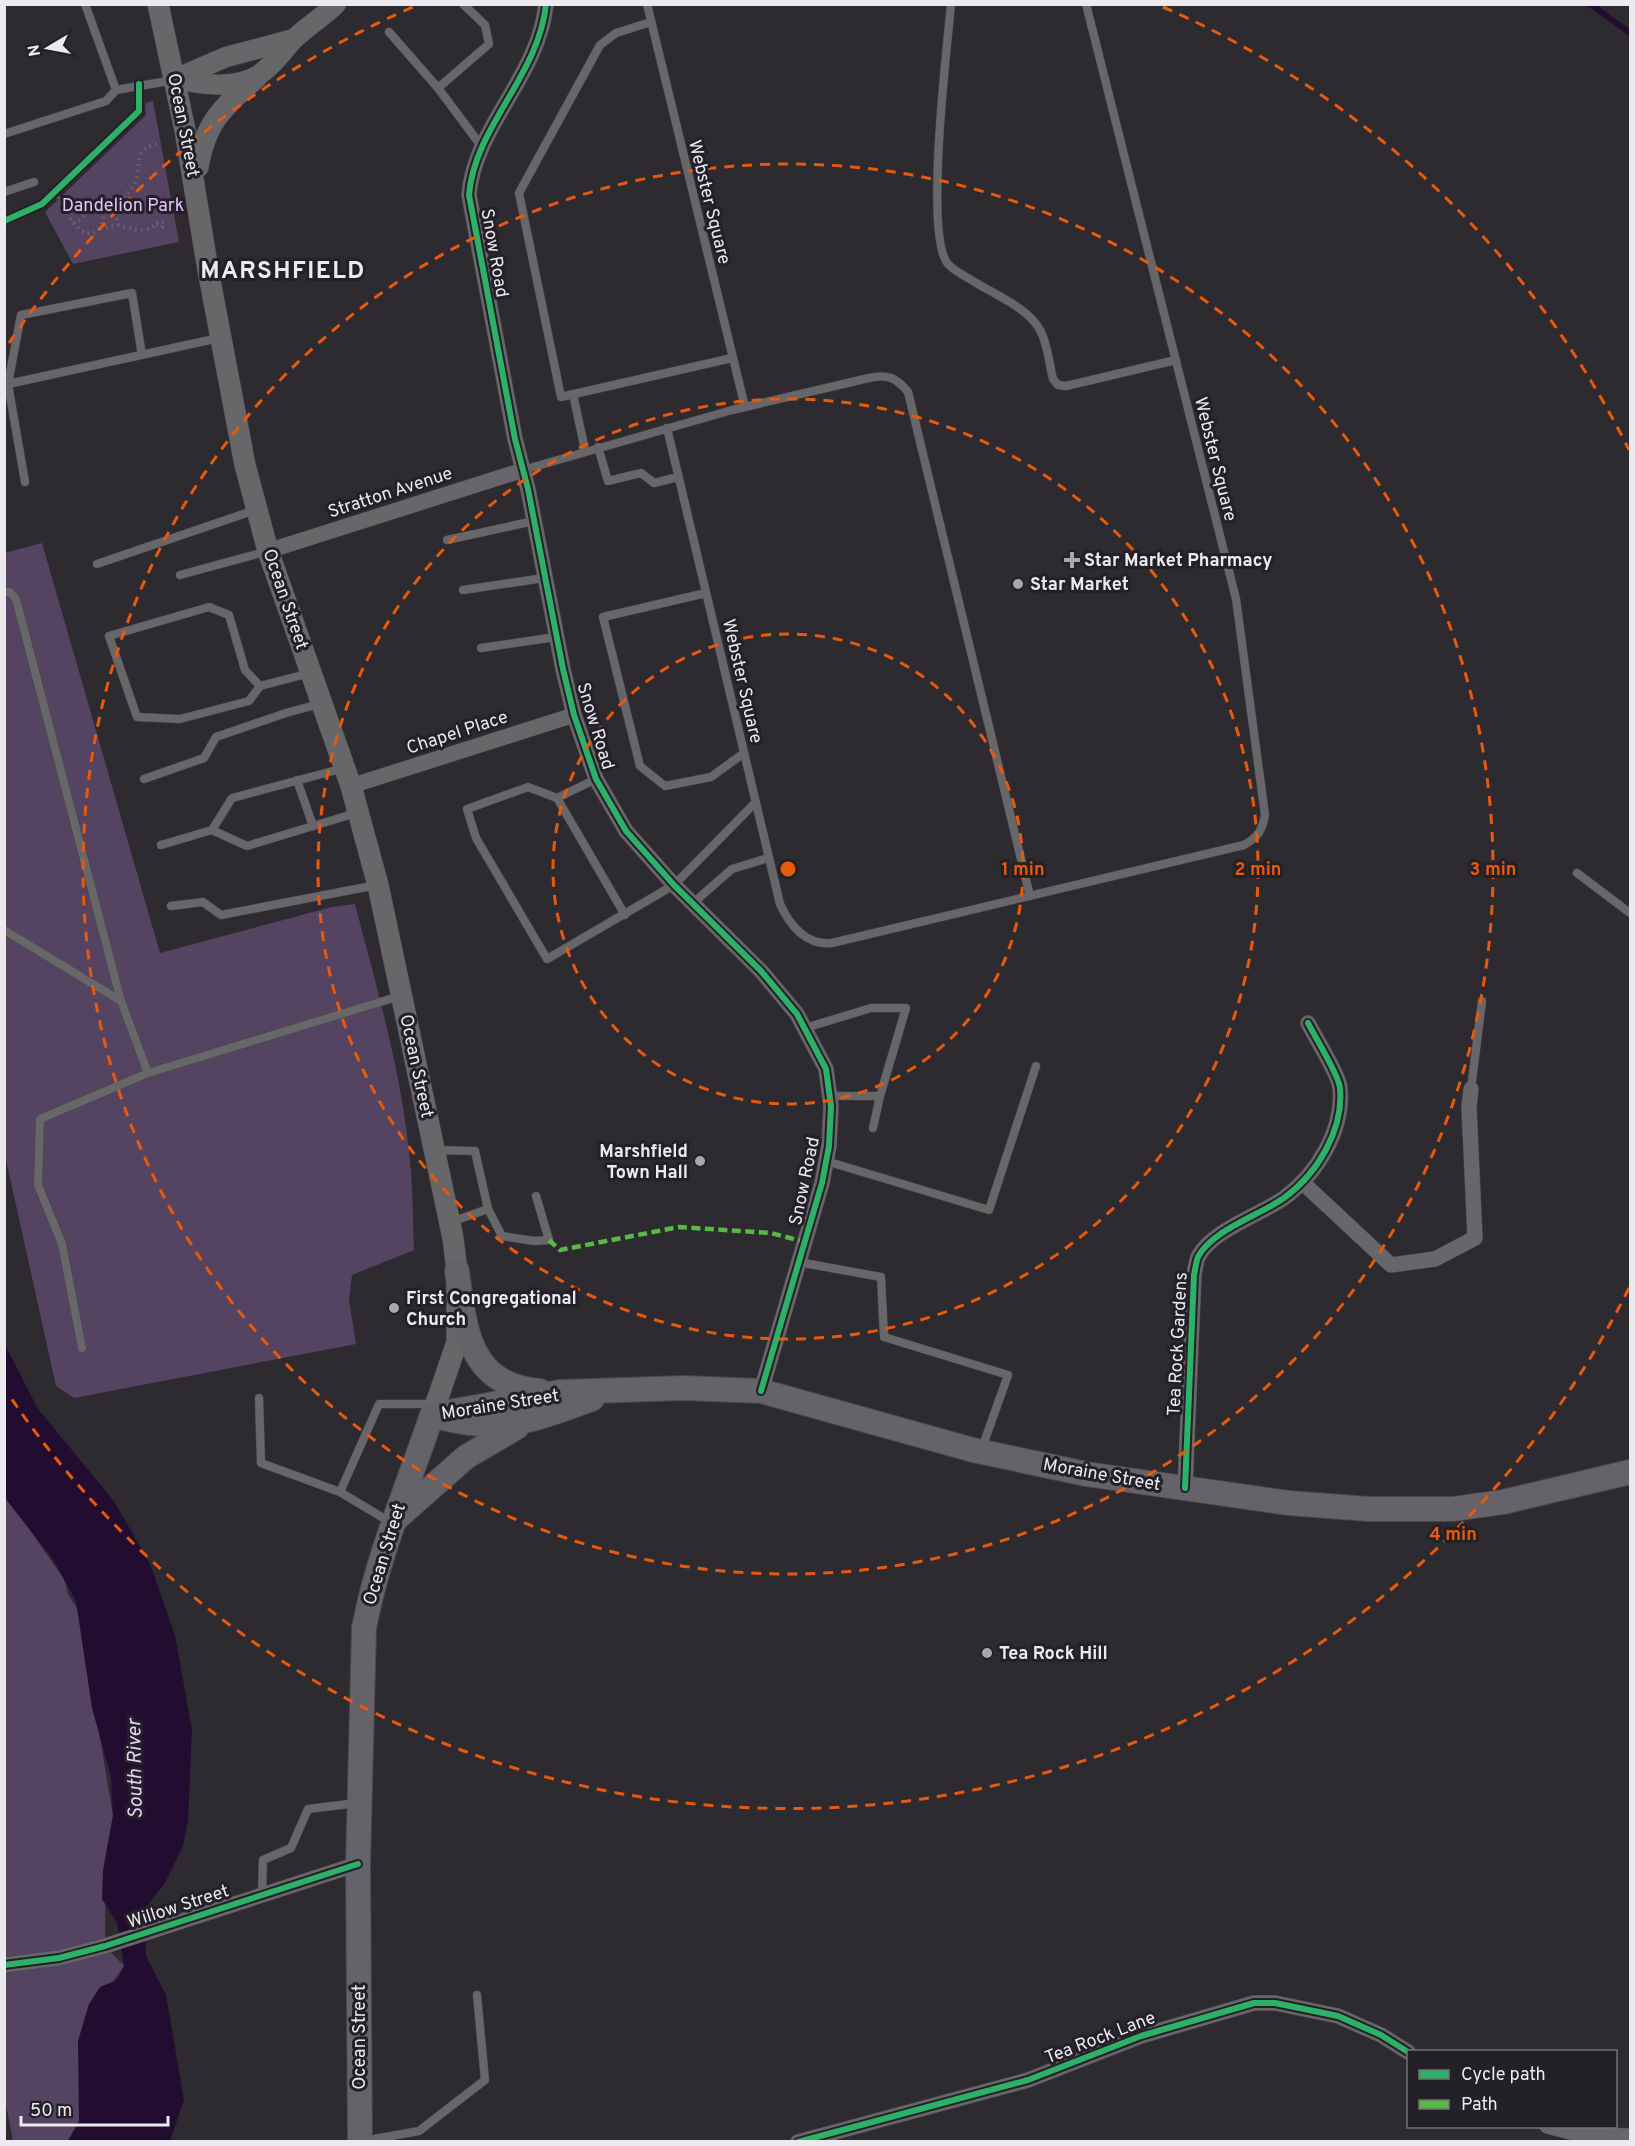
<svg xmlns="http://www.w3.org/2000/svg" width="1635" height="2146" viewBox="0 0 1635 2146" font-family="Overpass,sans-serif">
	<rect width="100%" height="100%" fill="#2d2b2f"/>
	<g fill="#544361">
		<polygon points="153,101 179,242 73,264 45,212 146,115 145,103"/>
		<path d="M42 543 160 953 332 907 355 904C378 992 404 1081 411 1172 413 1198 413 1224 414 1250L352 1275 349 1300 356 1344 74 1398 56 1386 5 1155 4 553Z"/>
		<polygon points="4,1493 64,1579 68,1594 79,1612 113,1816 106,1854 105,1946 124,1966 84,2023 79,2121 68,2141 13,2141 5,2100"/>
	</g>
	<polygon fill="#220d30" points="4,1343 38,1409 114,1501 150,1564 175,1635 192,1730 188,1820 183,1846 166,1881 144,1910 146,1956 166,1995 184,2100 170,2141 68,2141 79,2121 78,2041 89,2004 100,1987 117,1980 124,1966 117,1923 102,1899 103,1870 113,1816 111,1777 92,1708 76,1601 52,1558 5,1498"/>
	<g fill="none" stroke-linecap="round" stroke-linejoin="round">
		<polyline stroke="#220d30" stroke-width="6" points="1590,4 1630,33"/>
		<g stroke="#49474a" stroke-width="9">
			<g id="service">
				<polyline points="85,4 116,90"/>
				<polyline points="647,4 745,407"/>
				<path d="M951 4C947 49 924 236 948 264 955 272 969 278 978 284 998 296 1029 309 1040 330 1048 344 1049 364 1053 379L1058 385 1066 386 1176 360"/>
				<polyline points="651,22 616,33 600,45 519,193 561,397 732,358"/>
				<polyline points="389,32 438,88 482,147"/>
				<polyline points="438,88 489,44 485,25 463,4"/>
				<polyline points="4,134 106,101 116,90 174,80"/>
				<polyline points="4,192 34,182"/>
				<polyline points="8,384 21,315 132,293 142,355"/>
				<polyline points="573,394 585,450"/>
				<path d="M667 428 780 904C790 926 807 946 832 943L1244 845C1258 837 1262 831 1265 815L1236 599 1086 4"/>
				<polyline points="598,447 608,481 641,473 654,483 678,477"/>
				<path d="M523 470 732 410 869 378C887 374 896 377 908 392L1030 896"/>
				<polyline points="25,482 8,384 219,338"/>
				<polyline points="447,540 534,521"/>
				<polyline points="97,564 255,510"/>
				<polyline points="180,575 268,551"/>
				<polyline points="463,590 544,578"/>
				<polyline points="4,592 10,592 16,599 121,1001 148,1073"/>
				<polyline points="706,593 603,617 640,766 665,786 711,777 744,753"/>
				<polyline points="481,648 556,637"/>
				<polyline points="260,686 245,670 229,615 209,607 109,636 137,717 180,719 249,701 260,686 310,673"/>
				<polyline points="144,779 204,758 216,737 286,713 319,704"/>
				<polyline points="596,779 557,798 528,787 467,809 476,838 547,959 674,885 756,802"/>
				<polyline points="297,780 313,826"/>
				<polyline points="557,798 625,915"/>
				<polyline points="212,830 232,798 344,768"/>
				<polyline points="161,845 212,830 247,846 356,813"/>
				<polyline points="1577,873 1630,913"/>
				<polyline points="693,903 732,869 768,858"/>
				<polyline points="171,906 203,902 221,915 377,885"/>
				<polyline points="4,930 121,1001"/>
				<polyline points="805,1028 871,1008 906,1008 880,1096 830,1096"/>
				<polyline points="1471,1089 1482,1001"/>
				<polyline points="873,1128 880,1096"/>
				<polyline points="436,1150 475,1151 488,1209 451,1222"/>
				<polyline points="826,1161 989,1210 1036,1066"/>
				<polyline points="488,1209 502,1236 534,1241 549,1240 536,1196"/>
				<polyline points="798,1262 881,1277 884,1337 1008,1375 982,1448"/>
				<polyline points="82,1348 62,1244 38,1185 40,1119 148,1073 400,996"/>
				<polyline points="259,1398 261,1463 340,1492 390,1522"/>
				<polyline points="340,1492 379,1404 434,1404"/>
				<polyline points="262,1895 263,1860 291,1848 308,1809 357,1803"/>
				<polyline points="363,2141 419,2131 485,2080 477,1995"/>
			</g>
		</g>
		<g stroke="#49474a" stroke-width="16">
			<g id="minor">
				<path d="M546 4C539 76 474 127 469 195L515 439 528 489 563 669 574 715 596 779 626 831 674 885 761 971 797 1014 826 1069 831 1106 829 1146 822 1183 761 1391"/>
				<polyline points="268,551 523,470"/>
				<polyline points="351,786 574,715"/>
				<polyline points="1302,1182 1391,1265 1435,1259 1475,1238 1469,1107 1471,1089"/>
				<path d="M1185 1488 1194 1275C1195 1270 1196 1262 1198 1257 1212 1230 1260 1215 1284 1198 1317 1174 1344 1130 1340 1088 1339 1075 1315 1037 1308 1023"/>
				<polyline points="4,1965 59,1958 105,1946 358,1864"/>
				<polyline points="1547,2126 1582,2135 1630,2136"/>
				<polyline points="798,2142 1028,2080 1141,2036 1254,2003 1275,2003 1338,2016 1381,2035 1408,2052"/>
			</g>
		</g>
		<g stroke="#49474a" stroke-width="21">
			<g id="tertiary">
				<path d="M175 79C201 84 233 90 257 76 272 67 282 52 293 40 306 27 323 17 336 4"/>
				<polyline points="175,79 226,57 294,39"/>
			</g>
		</g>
		<g stroke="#49474a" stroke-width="22">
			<g id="secondary">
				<polyline points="158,4 185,130 208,270 245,465 268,551 351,786 378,885 453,1238 457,1271 457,1342 432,1415"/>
				<path d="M198 167C206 120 223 108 257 77"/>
			</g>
		</g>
		<g stroke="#49474a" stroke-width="26">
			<g id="primary">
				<path d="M457 1271C465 1329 468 1385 540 1391"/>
				<polyline points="432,1415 560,1392 684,1388 761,1391 973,1450 1086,1474 1289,1503 1368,1509 1453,1509 1503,1502 1630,1472"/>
				<path d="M443 1418C506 1433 533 1420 592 1399"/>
				<polyline points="397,1518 466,1457 517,1427"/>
				<path d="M360 2142 358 1864 364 1628C378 1554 408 1486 432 1415"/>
			</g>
		</g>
		<g stroke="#68666a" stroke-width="4" stroke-dasharray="1.5 4.5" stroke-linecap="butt">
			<path d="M55 192C63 203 79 246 98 230 102 226 102 219 105 213 111 203 125 199 132 188 146 169 127 149 161 143"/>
			<path d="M73 223C87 219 89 202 104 199L114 204V212L119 225"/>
			<path d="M100 229C107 227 115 224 121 226 134 229 149 235 158 221L164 222 162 227 156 225"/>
		</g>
		<use href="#service" stroke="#676668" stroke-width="8"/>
		<use href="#minor" stroke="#676668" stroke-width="15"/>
		<use href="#tertiary" stroke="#676668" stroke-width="20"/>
		<use href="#secondary" stroke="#676668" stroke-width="21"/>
		<use href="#primary" stroke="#66626a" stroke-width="24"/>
		<polyline stroke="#58b947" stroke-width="4.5" stroke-dasharray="9 4.5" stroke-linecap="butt" points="549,1240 560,1250 679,1227 771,1233 805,1242"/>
		<g stroke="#232027" stroke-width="10">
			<g id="cycleway">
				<path d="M546 4C539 76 474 127 469 195L515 439 528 489 563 669 574 715 596 779 626 831 674 885 761 971 797 1014 826 1069 831 1106 829 1146 822 1183 761 1391"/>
				<polyline points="4,221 42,204 139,111 139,84"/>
				<path d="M1185 1488 1194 1275C1195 1270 1196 1262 1198 1257 1212 1230 1260 1215 1284 1198 1317 1174 1344 1130 1340 1088 1339 1075 1315 1037 1308 1023"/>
				<polyline points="4,1965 59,1958 105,1946 358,1864"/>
				<polyline points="798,2142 1028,2080 1141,2036 1254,2003 1275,2003 1338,2016 1381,2035 1408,2052"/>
			</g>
		</g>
		<use href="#cycleway" stroke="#2db169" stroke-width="6"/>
	</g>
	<g fill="none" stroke="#e8590c" stroke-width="3" stroke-dasharray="10 8">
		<circle cx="788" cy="869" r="235"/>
		<circle cx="788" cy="869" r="470"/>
		<circle cx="788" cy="869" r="705"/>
		<path d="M1629 1288A940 940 0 0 1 9 1395M9 343A940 940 0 0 1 413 7M1163 7A940 940 0 0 1 1629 450"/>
	</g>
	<g fill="#a9a7ab" stroke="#232027" stroke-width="2">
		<path d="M1069 551h6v6h6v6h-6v6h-6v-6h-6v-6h6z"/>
		<circle cx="1018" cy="584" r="6"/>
		<circle cx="700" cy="1161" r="6"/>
		<circle cx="394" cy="1308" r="6"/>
		<circle cx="987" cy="1653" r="6"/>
	</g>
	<g text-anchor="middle" stroke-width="6" stroke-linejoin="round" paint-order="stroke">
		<g font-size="18" fill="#eceaee" stroke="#232027">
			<text transform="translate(184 125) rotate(79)" y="6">Ocean Street</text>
			<text transform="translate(710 202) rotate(76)" y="6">Webster Square</text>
			<text transform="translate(495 253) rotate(80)" y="6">Snow Road</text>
			<text transform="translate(1216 459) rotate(76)" y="6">Webster Square</text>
			<text transform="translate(390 492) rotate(-18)" y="6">Stratton Avenue</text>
			<text transform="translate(286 599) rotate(71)" y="6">Ocean Street</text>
			<text transform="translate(743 681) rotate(77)" y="6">Webster Square</text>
			<text transform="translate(596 726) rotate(73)" y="6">Snow Road</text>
			<text transform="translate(457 732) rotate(-18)" y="6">Chapel Place</text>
			<text transform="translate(417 1066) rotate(78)" y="6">Ocean Street</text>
			<text transform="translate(804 1181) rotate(-78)" y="6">Snow Road</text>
			<text transform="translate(1177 1344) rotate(-87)" y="6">Tea Rock Gardens</text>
			<text transform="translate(500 1404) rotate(-9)" y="6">Moraine Street</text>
			<text transform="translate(1102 1474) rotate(10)" y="6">Moraine Street</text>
			<text transform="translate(384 1554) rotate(-73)" y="6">Ocean Street</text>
			<text transform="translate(178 1906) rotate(-18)" y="6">Willow Street</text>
			<text transform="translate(359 2037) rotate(-90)" y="6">Ocean Street</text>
			<text transform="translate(1100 2037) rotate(-21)" y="6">Tea Rock Lane</text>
		</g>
		<g font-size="18" fill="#e3c4fc" stroke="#232027">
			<text x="123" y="211">Dandelion Park</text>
		</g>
		<g font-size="18" font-weight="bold" fill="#eceaee" stroke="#232027" text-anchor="start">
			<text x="1084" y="566">Star Market Pharmacy</text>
			<text x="1030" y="590">Star Market</text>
			<text x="688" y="1157" text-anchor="end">Marshfield<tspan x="688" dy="21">Town Hall</tspan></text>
			<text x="406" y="1304">First Congregational<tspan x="406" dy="21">Church</tspan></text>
			<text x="999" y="1659">Tea Rock Hill</text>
		</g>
		<g font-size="20" font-style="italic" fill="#e6cffa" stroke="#232027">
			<text transform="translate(134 1769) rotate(-91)" y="7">South River</text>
		</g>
		<g font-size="24" font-weight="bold" letter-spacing="1.5" fill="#eceaee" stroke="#232027">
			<text x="283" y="278">MARSHFIELD</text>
		</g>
	</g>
	<circle cx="788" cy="869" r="9" fill="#e8590c" stroke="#232027" stroke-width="3"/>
	<g font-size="18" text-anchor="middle" font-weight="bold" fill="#e8590c" stroke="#232027" stroke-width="6" stroke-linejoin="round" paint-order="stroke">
		<text x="1023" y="875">1 min</text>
		<text x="1258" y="875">2 min</text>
		<text x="1493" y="875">3 min</text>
		<text x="1453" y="1540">4 min</text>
	</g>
	<rect width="1635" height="2146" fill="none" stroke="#eceaee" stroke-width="12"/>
	<rect x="1407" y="2050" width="210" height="78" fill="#232027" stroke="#737177" stroke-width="1.5"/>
	<rect x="1419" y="2070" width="30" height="9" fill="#2db169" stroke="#737177" stroke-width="1.5"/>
	<text x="1461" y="2080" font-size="18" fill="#eceaee">Cycle path</text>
	<rect x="1419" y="2100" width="30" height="9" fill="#58b947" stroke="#737177" stroke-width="1.5"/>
	<text x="1461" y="2110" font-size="18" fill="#eceaee">Path</text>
	<g transform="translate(48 48) rotate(260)" stroke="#232027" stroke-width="4.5" paint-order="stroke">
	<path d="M0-4.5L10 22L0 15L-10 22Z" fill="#eceaee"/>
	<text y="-9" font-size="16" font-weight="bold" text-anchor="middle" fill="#eceaee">N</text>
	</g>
	<path d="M21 2116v9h147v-9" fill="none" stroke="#eceaee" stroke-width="3"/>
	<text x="30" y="2116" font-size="18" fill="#eceaee" stroke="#232027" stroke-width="4.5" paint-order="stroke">50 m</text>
</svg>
